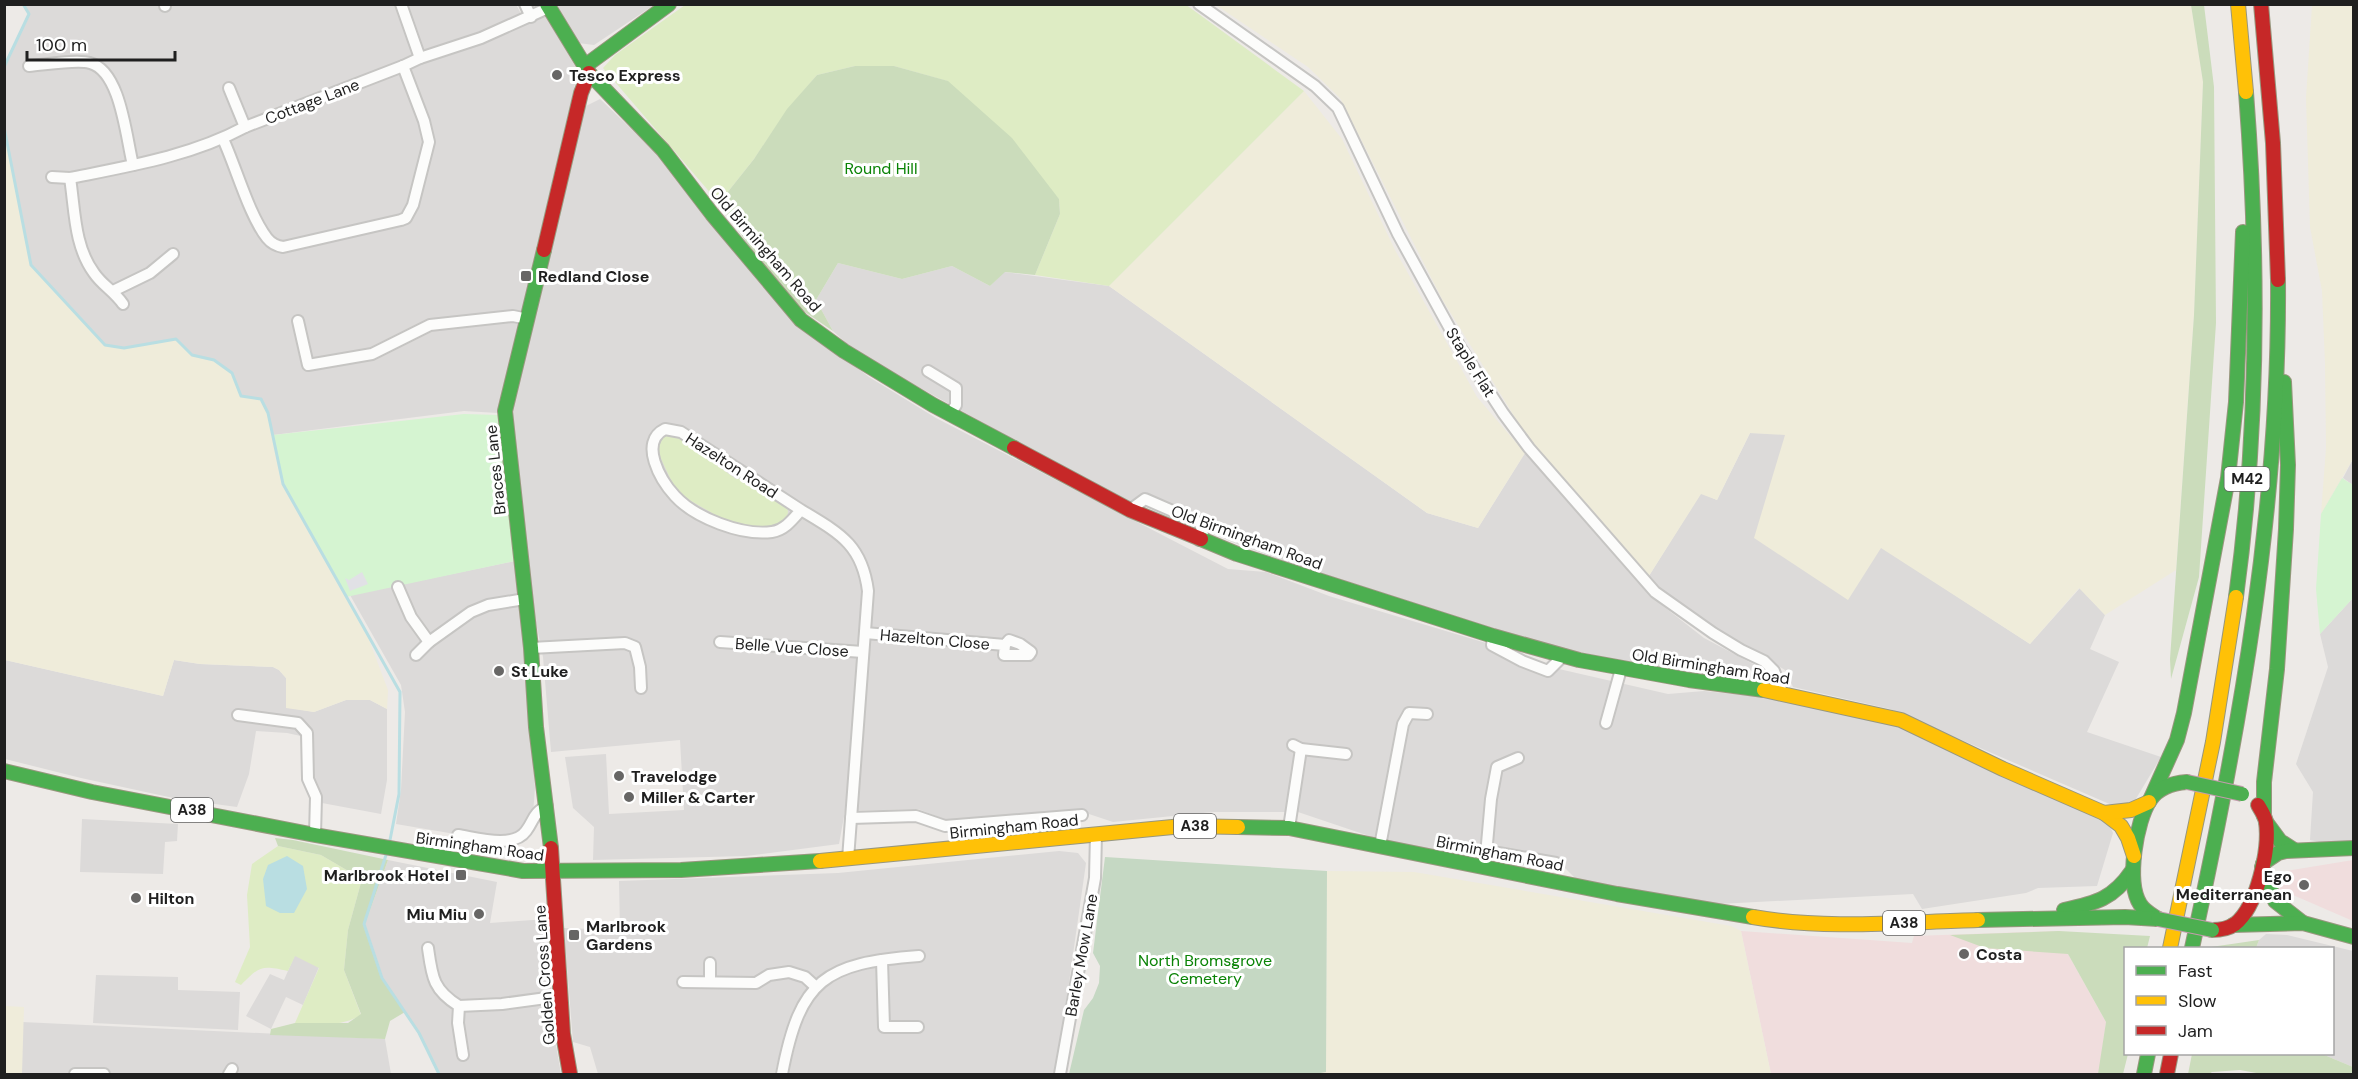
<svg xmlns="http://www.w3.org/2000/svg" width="2358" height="1079" viewBox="0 0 2358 1079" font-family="'DM Sans',sans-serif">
	<rect width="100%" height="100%" fill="#edeae7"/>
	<g fill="#dcdad9">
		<polygon points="516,4 525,22 545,15 575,66 575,84 498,413 464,411 273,435 268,413 241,396 214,360 192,355 176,339 124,348 105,345 31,265 5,127 5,67 29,14 23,5"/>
		<polygon points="557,5 654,5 594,45 578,43"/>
		<polygon points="600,99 663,159 788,315 869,377 936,418 1228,569 1266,572 1329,596 1486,643 1488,647 1549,675 1559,669 1668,694 1704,691 1792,700 1897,725 2109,824 2113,833 2097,886 2038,888 2026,893 1922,909 1913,894 1718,904 1577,880 1557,860 1483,850 1479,859 1381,840 1298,812 1213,812 1113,822 1080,811 957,819 944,819 918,809 845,811 839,844 746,856 593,860 594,827 573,808 565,757 606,754 609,814 684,810 680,740 551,752 543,657 530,593 509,413 584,107"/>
		<polygon points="838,263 902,279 952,266 990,286 1004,272 1109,286 1427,513 1478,528 1525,453 1623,559 1654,599 1704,638 1755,665 1772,679 1765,682 1691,675 1549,646 1296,565 1232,542 1219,536 1180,507 1140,494 1132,505 857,353 833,331 816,300"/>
		<polygon points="1750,433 1785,434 1881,547 2030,644 2080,588 2105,615 2090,649 2119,662 2087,732 2161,757 2128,812 1890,709 1793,687 1785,670 1685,609 1647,579 1701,493 1717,500"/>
		<polygon points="2353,459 2353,485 2343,478"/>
		<polygon points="515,561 523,635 535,788 533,814 518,832 506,837 455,834 396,824 401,790 405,712 401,685 350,595"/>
		<polygon points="2353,598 2353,842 2334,845 2310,840 2313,792 2296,764 2328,667 2320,634"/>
		<polygon points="5,660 163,696 174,660 200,664 273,667 279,670 286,678 286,707 314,712 346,700 370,700 387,709 387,780 381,814 322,803 312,782 310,738 287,733 256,731 249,774 237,807 178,799 81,778 5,759"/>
		<polygon points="82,819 178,824 177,841 165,842 163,874 80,872"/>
		<polygon points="1059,851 1078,853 1086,863 1056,1074 788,1074 798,1034 784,1036 775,1074 598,1074 590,1047 573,1042 564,928 620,930 619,881 838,873"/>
		<polygon points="388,860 497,882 490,923 547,919 554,1034 561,1074 439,1074 419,1033 382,978 365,924"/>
		<polygon points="2266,934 2287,935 2353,951 2353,1067 2322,1054 2332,1054 2332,948 2256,948 2259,940"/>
		<polygon points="295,955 319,967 303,1005 286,997 271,1029 246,1016 270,974 284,980"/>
		<polygon points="96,975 178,977 178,990 240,992 238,1030 93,1023"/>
		<polygon points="22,1022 385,1039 391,1074 22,1074"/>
	</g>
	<g fill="#f0dddd">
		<polygon points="2353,860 2353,921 2279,889 2286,871"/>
		<polygon points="1741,931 1912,943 1914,936 2059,931 2068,954 2106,1022 2099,1074 1771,1074"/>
	</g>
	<g fill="#efecda">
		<polygon points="1216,5 2191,5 2203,82 2194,315 2176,570 2105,615 2079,588 2030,644 1881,548 1848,600 1754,538 1785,435 1750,433 1717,500 1701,494 1647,579 1530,442 1442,299 1340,98 1308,67"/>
		<polygon points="2312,5 2354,5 2353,459 2321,514 2326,448 2325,363 2322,291 2310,227 2306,98"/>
		<polygon points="1304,91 1342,139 1395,250 1477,397 1525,453 1478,528 1427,513 1109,286"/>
		<polygon points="4,127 31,265 52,290 105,345 124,348 176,339 192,355 214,360 232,373 241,396 261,399 268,413 283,484 369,640 388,690 387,709 370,700 346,700 314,712 286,708 286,678 279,670 273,667 200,664 174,660 163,696 5,660"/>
		<polygon points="1327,871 1414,872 1731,926 1741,931 1771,1074 1315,1074 1326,1071"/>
		<polygon points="5,1006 24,1007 22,1074 5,1074"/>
	</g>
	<g fill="#deecc4">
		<polygon points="1185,4 1304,91 1109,286 1035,275 1060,214 1059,199 947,81 894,66 855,66 817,75 788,109 754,159 719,203 603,68 615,55 685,5"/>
		<path d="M669 434H677L715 459V464L736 479 743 478 787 505 788 512 786 521C780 524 774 528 767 529 753 530 721 526 712 513L677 493 656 448 663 436Z"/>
		<path d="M278 846 321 855 362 879 348 930 344 970 361 1015C341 1027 318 1025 295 1023L319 968 295 956 288 971C261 965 260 966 241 985L235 982 250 947 247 895 252 864Z"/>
	</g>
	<g fill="#cbdcbb">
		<polygon points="2191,5 2204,5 2214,87 2216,323 2199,577 2171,679 2170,659 2194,315 2203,82"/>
		<polygon points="855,66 894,66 948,81 1012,138 1059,199 1060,214 1035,275 1005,272 990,286 952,266 902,279 838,263 816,300 833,331 799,308 768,273 719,203 754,159 787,109 817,75"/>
		<polygon points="275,838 293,840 388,860 365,924 382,978 405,1012 390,1021 385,1039 270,1035 271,1029 295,1023 348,1023 361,1014 344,970 348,930 362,879 321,855 278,846"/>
		<polygon points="2059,931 2150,936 2147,948 2126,948 2126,1054 2128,1054 2123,1074 2098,1074 2106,1022 2068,954 1985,948 1950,935"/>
		<polygon points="2259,940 2256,948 2210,948 2211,947"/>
		<polygon points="2192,1054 2322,1054 2353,1067 2353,1074 2262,1074 2240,1070 2212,1072 2209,1074 2188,1074"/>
	</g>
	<polygon fill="#c5d8c3" points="1105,857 1327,871 1326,1072 1315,1074 1069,1074 1084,1010 1093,998 1099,983 1100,966 1093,953"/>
	<g fill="#d5f4d1">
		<polygon points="464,414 498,415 515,561 346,597 283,484 273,435"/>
		<polygon points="2342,478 2353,485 2353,598 2320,634 2316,589 2321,514"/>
	</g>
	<polygon fill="#e1e1e6" points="362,572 368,584 350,591 345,578 349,580"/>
	<polygon fill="#b9dee2" points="287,856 303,866 307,889 294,913 280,913 266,906 263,879 268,865"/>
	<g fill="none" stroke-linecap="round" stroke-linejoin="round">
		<g stroke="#b9dee2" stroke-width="3">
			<polyline points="4,67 29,14 23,4"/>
			<polyline points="4,96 4,100"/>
			<polyline points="4,127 31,265 105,345 124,348 176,339 192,355 214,360 232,373 241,396 261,399 268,413 283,484 400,692 399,794 390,840"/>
			<polyline points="386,855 364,924 382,978 419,1033 439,1074"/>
		</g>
		<g stroke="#c6c5c3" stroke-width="14">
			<g id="street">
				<polyline points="165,4 165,6"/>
				<polyline points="401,4 420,58"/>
				<polyline points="525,4 531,17"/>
				<polyline points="1199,4 1315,86 1338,108 1398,234 1460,347 1503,413 1529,448 1655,592 1713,633 1741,650 1764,661 1774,671 1782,692"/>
				<path d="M29 66C44 65 77 59 90 63 121 71 126 138 133 165"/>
				<polyline points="229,88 245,127"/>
				<path d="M223 139C236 167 249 215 267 238 271 243 276 246 283 247L401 220 406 218 413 205 429 142 424 121 403 66"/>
				<path d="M52 177 70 178C130 166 191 156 245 127L403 66 420 58 481 38 548 8"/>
				<path d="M70 178C75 210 74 246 94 273 102 285 114 291 123 304"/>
				<polyline points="113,291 150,273 173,254"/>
				<polyline points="298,321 308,365 372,354 430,325 513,316 528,319"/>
				<polyline points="928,371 956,388 956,405 950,414"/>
				<path d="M801 510 681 432 665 429C638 442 661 481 675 496 695 518 742 536 772 532 785 530 793 519 801 510 839 533 862 544 868 591L848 859"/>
				<polyline points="1130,510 1145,499 1200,523 1203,535 1199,540"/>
				<polyline points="398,587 411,617 429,642 471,612 488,605 525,599"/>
				<polyline points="865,633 1005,645 1009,640 1020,644 1031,652 1029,655 1004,655 1005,645"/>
				<polyline points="1493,636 1492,645 1522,661 1548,671 1564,655"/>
				<polyline points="720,642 863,652"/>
				<polyline points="531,648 625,643 635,647 640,667 641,688"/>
				<polyline points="416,655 429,642"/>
				<polyline points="238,715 298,723 307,733 308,779 316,797 315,835"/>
				<polyline points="1606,723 1621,669"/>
				<polyline points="1293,745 1301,749 1346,754"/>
				<polyline points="851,818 916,816 945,826 1082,815"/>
				<polyline points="1289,828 1301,749"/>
				<path d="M458 835C477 838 513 849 526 831 535 819 532 814 547 806"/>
				<polyline points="1380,846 1403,724 1409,713 1427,714"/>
				<polyline points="1487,851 1556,863"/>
				<polyline points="1485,866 1491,799 1497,767 1518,758"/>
				<path d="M428 948C432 977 433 990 459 1006L458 1023 463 1055"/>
				<polyline points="882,960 884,1027 918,1027"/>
				<polyline points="710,981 710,963"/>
				<polyline points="683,982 756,983 769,975 789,972 805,977 816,987"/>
				<polyline points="459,1006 502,1004 561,996"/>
				<polyline points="75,1074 104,1074"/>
				<polyline points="229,1074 232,1069"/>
				<path d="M782 1074C800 979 825 963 919 956"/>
				<polyline points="1060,1074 1095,878 1096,834"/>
			</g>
		</g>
		<g stroke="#98977e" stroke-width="16">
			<g id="fast">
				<polyline points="547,4 589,73 663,150 712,214 801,320 844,351 933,405 1014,448"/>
				<polyline points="585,66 669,4"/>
				<polyline points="544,250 505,411 531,648 536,727 551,848"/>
				<polyline points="1201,539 1237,554 1493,636 1579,660 1689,680 1764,690"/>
				<path d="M2236 597C2259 430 2259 260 2246 92"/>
				<polyline points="4,771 92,792 315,835 523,871 681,870 820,861"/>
				<polyline points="2151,798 2177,740 2184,713 2228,478 2236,402 2243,232"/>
				<polyline points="2264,816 2264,782 2277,669 2286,529 2288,465 2284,382"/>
				<polyline points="2266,822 2280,841 2294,850"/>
				<polyline points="1238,827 1289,828 1617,894 1753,917"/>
				<polyline points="2263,863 2278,853 2286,851 2354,848"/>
				<polyline points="2262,867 2275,901 2303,923"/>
				<path d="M2064 910C2096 903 2113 899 2132 871"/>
				<path d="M2158 919C2152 915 2144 911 2140 904 2126 882 2136 821 2150 800 2158 788 2173 783 2187 782"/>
				<polyline points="1978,920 2125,917 2158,919"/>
				<polyline points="2233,925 2303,923 2354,937"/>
				<path d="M2192 948C2240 728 2280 506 2278 280"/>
				<polyline points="2144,1074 2148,1054"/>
			</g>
		</g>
		<g stroke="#98977e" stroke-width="16">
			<g id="slow">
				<polyline points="2238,4 2246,92"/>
				<polyline points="1764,690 1901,720 2003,769 2104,813 2121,826 2128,838 2134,856"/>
				<polyline points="2104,813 2131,810 2149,802"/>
				<polyline points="820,861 1183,826 1238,827"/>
				<path d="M1753 917C1827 930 1903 922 1978 920"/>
				<polyline points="2170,948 2213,742 2236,597"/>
			</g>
		</g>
		<g stroke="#98977e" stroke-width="16">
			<g id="jam">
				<polyline points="2261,4 2273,143 2278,280"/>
				<polyline points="544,250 581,93 589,73"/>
				<polyline points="1014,448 1130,510 1201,539"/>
				<polyline points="551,848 563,1034 570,1074"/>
				<path d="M2212 930C2220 930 2228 929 2235 924 2257 907 2270 849 2266 822 2265 816 2261 810 2258 805"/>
				<polyline points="2167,1074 2171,1054"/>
			</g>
		</g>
		<use href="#street" stroke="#fcfcfb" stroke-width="10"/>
		<use href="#fast" stroke="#4caf50" stroke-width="14"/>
		<use href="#slow" stroke="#ffc107" stroke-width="14"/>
		<use href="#jam" stroke="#c62828" stroke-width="14"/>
		<g stroke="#c49cad" stroke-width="16" stroke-linecap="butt">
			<g id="fast-bridge">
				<polyline points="2187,782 2242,794"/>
				<polyline points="2158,919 2212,930"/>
			</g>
		</g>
		<use href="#fast-bridge" stroke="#4caf50" stroke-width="14"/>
	</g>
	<g fill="#676665" stroke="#fff" stroke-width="2">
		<circle cx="557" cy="75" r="6"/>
		<rect x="520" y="270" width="12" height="12" rx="3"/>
		<circle cx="499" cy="671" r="6"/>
		<circle cx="619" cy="776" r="6"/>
		<circle cx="629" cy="797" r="6"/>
		<rect x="455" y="869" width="12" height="12" rx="3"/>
		<circle cx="2304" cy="885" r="6"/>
		<circle cx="136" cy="898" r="6"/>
		<circle cx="479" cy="914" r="6"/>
		<rect x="568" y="929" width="12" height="12" rx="3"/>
		<circle cx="1964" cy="954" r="6"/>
	</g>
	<g text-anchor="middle" stroke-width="6" stroke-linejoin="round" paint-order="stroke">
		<g fill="#fff" stroke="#626262" stroke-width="1.5">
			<rect x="2224.5" y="467" width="45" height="24" rx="4.5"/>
			<rect x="171" y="798" width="42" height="24" rx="4.5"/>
			<rect x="1174" y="814" width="42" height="24" rx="4.5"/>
			<rect x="1883" y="911" width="42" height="24" rx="4.5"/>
		</g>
		<g font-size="15" font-weight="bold" fill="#1f1f1f">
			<text x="2247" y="484">M42</text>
			<text x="192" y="815">A38</text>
			<text x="1195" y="831">A38</text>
			<text x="1904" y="928">A38</text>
		</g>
		<g font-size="16" font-weight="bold" fill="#1f1f1f" stroke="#fff" text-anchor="start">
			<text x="569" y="81">Tesco Express</text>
			<text x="538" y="282">Redland Close</text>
			<text x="511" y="677">St Luke</text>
			<text x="631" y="782">Travelodge</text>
			<text x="641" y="803">Miller &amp; Carter</text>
			<text x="449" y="881" text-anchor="end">Marlbrook Hotel</text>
			<text x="2292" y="882" text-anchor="end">Ego<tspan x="2292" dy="18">Mediterranean</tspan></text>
			<text x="148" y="904">Hilton</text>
			<text x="467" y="920" text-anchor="end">Miu Miu</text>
			<text x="586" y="932">Marlbrook<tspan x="586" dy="18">Gardens</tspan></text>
			<text x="1976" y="960">Costa</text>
		</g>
		<g font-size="16" fill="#1f1f1f" stroke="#fff">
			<text transform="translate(312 101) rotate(-21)" y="6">Cottage Lane</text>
			<text transform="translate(766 249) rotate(49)" y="6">Old Birmingham Road</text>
			<text transform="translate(1471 362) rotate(58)" y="6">Staple Flat</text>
			<text transform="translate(732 465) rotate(33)" y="6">Hazelton Road</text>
			<text transform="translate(495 470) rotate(-96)" y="6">Braces Lane</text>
			<text transform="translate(1247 537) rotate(20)" y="6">Old Birmingham Road</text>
			<text transform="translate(935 639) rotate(5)" y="6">Hazelton Close</text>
			<text transform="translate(792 647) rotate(4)" y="6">Belle Vue Close</text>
			<text transform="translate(1711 666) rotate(9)" y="6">Old Birmingham Road</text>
			<text transform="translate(1014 826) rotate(-6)" y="6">Birmingham Road</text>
			<text transform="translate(480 846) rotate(8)" y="6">Birmingham Road</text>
			<text transform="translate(1500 853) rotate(11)" y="6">Birmingham Road</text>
			<text transform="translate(1081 955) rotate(-80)" y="6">Barley Mow Lane</text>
			<text transform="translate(544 975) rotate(-94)" y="6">Golden Cross Lane</text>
		</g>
		<g font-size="16" fill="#0a8306" stroke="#fff">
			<text x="881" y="174">Round Hill</text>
			<text x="1205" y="966">North Bromsgrove<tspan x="1205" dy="18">Cemetery</tspan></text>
		</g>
	</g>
	<rect width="2358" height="1079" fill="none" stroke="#1f1f1f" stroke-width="12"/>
	<rect x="2124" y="947" width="210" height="108" fill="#ffffff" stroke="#a5a5a5" stroke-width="1.5"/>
	<rect x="2136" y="966" width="30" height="9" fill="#4caf50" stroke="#a5a5a5" stroke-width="1.5"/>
	<text x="2178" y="977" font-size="18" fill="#1f1f1f">Fast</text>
	<rect x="2136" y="996" width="30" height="9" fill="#ffc107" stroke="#a5a5a5" stroke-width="1.5"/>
	<text x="2178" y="1007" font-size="18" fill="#1f1f1f">Slow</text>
	<rect x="2136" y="1026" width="30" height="9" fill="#c62828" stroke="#a5a5a5" stroke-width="1.5"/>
	<text x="2178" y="1037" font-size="18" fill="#1f1f1f">Jam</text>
	<path d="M27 51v9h148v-9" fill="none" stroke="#1f1f1f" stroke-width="3"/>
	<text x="36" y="51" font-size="18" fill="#1f1f1f" stroke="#ffffff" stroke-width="4.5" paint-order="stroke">100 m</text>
</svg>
